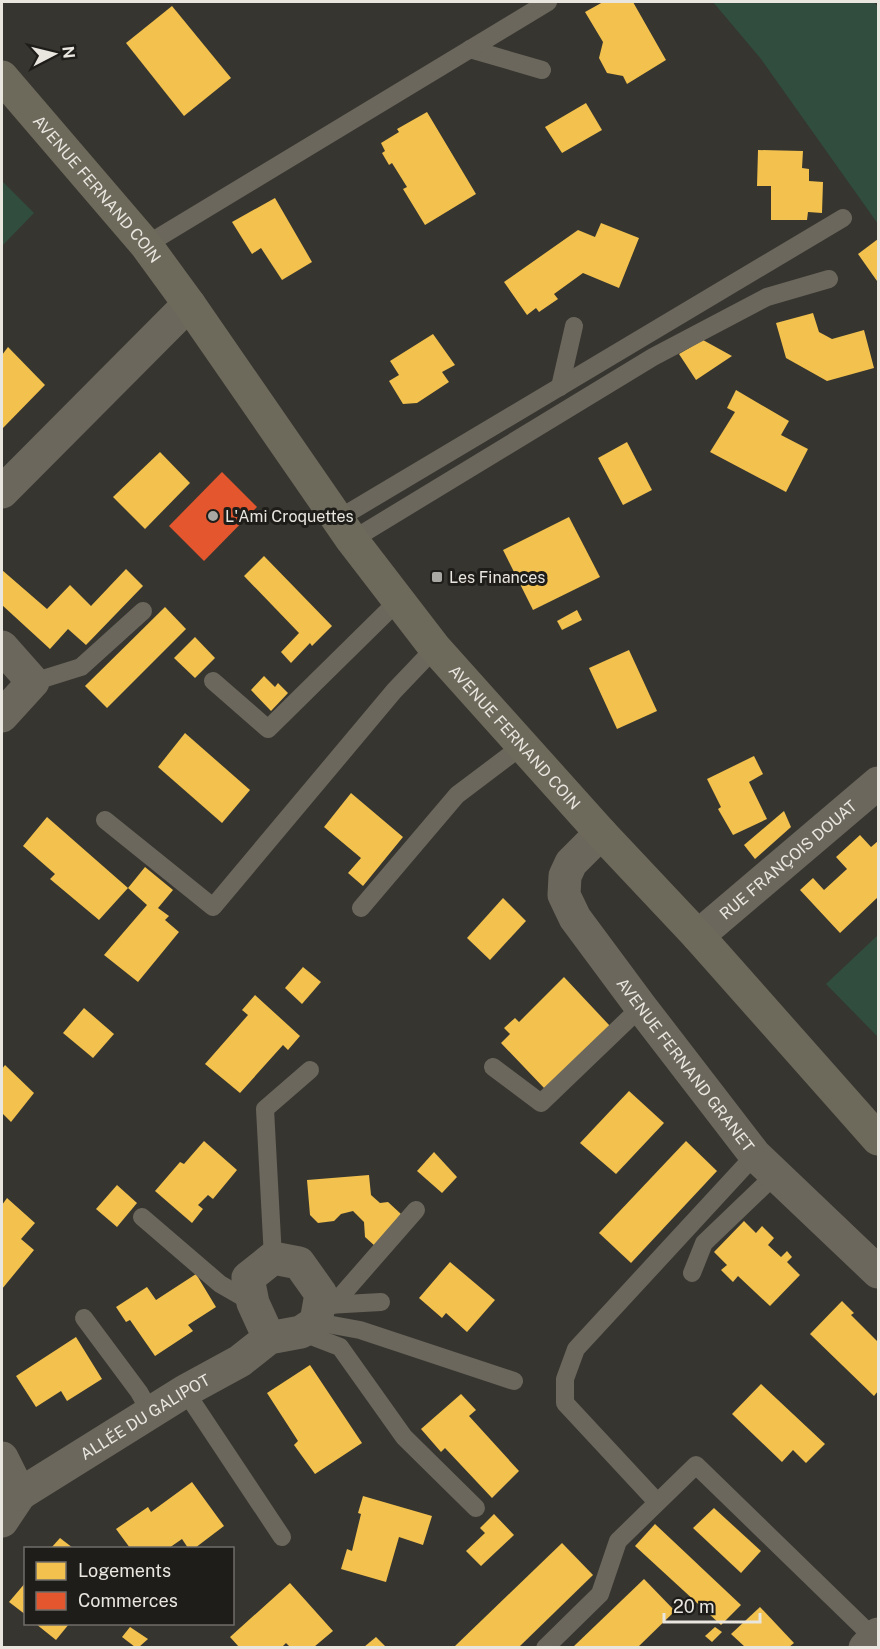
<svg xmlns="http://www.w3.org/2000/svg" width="880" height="1649" viewBox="0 0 880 1649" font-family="'Public Sans',sans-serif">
	<rect width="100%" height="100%" fill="#363530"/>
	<g fill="#304d3d">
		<polygon points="713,2 874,2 878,7 878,224 761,59"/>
		<polygon points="2,181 34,213 2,246"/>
		<polygon points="878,935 878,1037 826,984"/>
	</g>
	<g fill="#f2c14e">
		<polygon points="603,2 633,2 666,60 627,84 623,76 607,73 599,58 603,42 585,12"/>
		<polygon points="172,6 231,78 184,116 126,43"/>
		<polygon points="586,103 602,130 562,153 545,127"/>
		<polygon points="427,112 476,194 425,225 403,189 407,187 392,163 389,165 382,153 385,151 381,143 399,132 397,129"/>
		<polygon points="758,150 803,151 802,168 809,169 809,181 823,182 822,213 808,212 807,220 771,220 771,186 757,186"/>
		<polygon points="275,198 312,262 282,280 261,248 252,254 232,222"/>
		<polygon points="601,223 639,238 619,288 583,273 554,294 558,299 539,312 536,308 527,315 504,282 578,230 595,237"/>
		<polygon points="878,239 878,280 877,281 858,254"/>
		<polygon points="813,313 819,332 832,339 864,330 874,368 827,381 786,358 776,323"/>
		<polygon points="433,334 455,365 442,372 449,382 417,403 403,404 389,381 399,375 390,361"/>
		<polygon points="703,340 732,356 696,380 679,354"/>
		<polygon points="8,347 45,385 2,429 2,355"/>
		<polygon points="736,390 789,421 781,435 808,449 786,492 710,452 735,412 727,408"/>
		<polygon points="627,442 652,490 623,505 598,458"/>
		<polygon points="160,452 190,483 145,529 113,497"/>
		<polygon points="569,517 600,577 533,610 503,550"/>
		<polygon points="264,556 332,626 312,646 310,643 291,663 281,652 299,633 244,576"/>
		<polygon points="126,569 143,586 86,645 68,629 50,649 2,605 2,570 47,609 70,585 91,606"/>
		<polygon points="165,607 186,629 107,708 85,686"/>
		<polygon points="577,610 582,620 562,630 557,621"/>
		<polygon points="195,637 215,658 195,678 174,658"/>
		<polygon points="629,650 657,711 617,729 589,668"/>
		<polygon points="264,676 275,687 278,683 288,693 271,711 251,690"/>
		<polygon points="185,733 250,790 222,823 158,767"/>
		<polygon points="754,756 763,774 749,782 767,819 733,835 718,809 721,807 707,779"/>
		<polygon points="351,793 403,837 363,886 348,873 361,858 324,827"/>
		<polygon points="784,811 791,827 755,859 744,845"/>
		<polygon points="47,817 128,888 145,867 173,890 158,908 169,916 165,920 179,932 138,982 104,955 147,905 128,888 99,920 50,879 55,874 23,846"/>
		<polygon points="860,835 871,847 878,841 878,897 840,933 800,890 813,878 824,890 847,869 836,857"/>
		<polygon points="503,898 526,921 490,960 467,938"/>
		<polygon points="303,967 321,982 302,1004 285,988"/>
		<polygon points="564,977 610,1026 545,1089 501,1043 510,1034 504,1028 515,1018 519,1022"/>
		<polygon points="255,995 300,1036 288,1050 283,1045 240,1093 205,1064 248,1015 242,1010"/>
		<polygon points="84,1008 114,1034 93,1058 63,1033"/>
		<polygon points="5,1065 34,1093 11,1122 2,1113 2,1069"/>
		<polygon points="629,1091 664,1123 616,1174 580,1143"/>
		<polygon points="204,1141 237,1170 213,1199 208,1195 198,1205 203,1209 192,1223 155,1191 180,1162 184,1164"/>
		<polygon points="686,1141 717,1171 631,1263 599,1233"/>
		<polygon points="434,1152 457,1177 442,1193 417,1171"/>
		<polygon points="369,1175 371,1195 380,1203 388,1202 401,1214 375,1246 365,1237 364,1222 353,1211 341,1214 334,1221 318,1223 310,1215 307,1180"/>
		<polygon points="117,1185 137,1203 117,1227 96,1209"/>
		<polygon points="7,1198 35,1223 21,1239 34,1250 2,1289 2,1205"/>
		<polygon points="744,1221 756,1233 762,1226 774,1238 768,1245 781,1257 787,1251 792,1257 787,1262 800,1275 770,1306 738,1276 733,1282 721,1270 727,1265 714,1252"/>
		<polygon points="450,1262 495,1300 467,1332 446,1313 442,1318 419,1298"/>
		<polygon points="196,1274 216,1307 188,1325 193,1331 155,1356 130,1320 126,1322 116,1307 147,1287 156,1300"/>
		<polygon points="842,1301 854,1313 851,1315 878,1342 878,1391 874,1396 810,1334"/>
		<polygon points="76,1337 102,1379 67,1401 61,1391 36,1407 16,1376"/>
		<polygon points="310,1365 362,1443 315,1474 294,1445 298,1441 267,1393"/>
		<polygon points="761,1384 825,1444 806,1463 793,1450 782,1462 732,1414"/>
		<polygon points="461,1394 476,1410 469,1416 519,1471 492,1498 445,1448 441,1452 421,1429"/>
		<polygon points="192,1482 224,1526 195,1548 188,1548 182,1539 169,1548 130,1548 116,1529 148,1507 151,1512"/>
		<polygon points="363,1496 432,1516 423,1545 399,1537 386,1582 341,1569 347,1549 352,1551 361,1514 358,1513"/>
		<polygon points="714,1508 761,1551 741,1573 693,1528"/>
		<polygon points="494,1514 514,1535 481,1566 466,1551 485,1533 480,1528"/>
		<polygon points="655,1524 741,1605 721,1625 635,1546"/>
		<polygon points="60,1538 73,1548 51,1548"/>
		<polygon points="562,1543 593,1575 519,1647 454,1647"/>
		<polygon points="644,1579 675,1611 638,1647 573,1647"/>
		<polygon points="26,1582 26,1615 9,1602"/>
		<polygon points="290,1583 333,1631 314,1647 290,1647 286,1643 282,1647 239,1647 230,1637"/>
		<polygon points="760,1607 794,1643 789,1647 745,1647 731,1634"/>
		<polygon points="36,1624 69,1624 56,1640"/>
		<polygon points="130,1627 148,1639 139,1647 135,1647 122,1637"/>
		<polygon points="715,1627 722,1632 712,1642 705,1636"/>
		<polygon points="376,1637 386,1647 364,1647"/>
	</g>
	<polygon fill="#e4572e" points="222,472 257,507 204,561 169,526"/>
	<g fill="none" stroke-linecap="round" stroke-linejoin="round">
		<g stroke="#6b675c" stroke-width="18">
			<polyline points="470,49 542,70"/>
			<polyline points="146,245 548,2"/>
			<polyline points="560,387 574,326"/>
			<polyline points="338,519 843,218"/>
			<polyline points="352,540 653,357 767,297 829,279"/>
			<polyline points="213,681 268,729 398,601"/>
			<polyline points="33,682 81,667 143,611"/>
			<polyline points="105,820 213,907 394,691 435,648"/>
			<polyline points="361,908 457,795 522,746"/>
			<polyline points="493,1067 541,1103 641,1007"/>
			<polyline points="142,1217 220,1284 253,1303"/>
			<polyline points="273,1258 265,1109 310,1070"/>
			<polyline points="692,1273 704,1243 775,1175"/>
			<polyline points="327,1305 381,1302"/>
			<polyline points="333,1305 416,1210"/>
			<polyline points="84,1318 139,1392 151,1413"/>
			<polyline points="316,1322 360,1330 514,1381"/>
			<polyline points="301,1332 340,1347 404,1437 476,1508"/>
			<polyline points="185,1391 282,1537"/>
			<polyline points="657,1502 565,1403 565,1379 576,1349 755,1155"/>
			<polyline points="545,1648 600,1594 618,1541 696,1465 874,1638"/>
		</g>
		<g stroke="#6b675c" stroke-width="33">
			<polyline points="2,492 189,304"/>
			<polyline points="2,647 33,682 2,716"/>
			<path id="s1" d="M601 833 571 863 565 876 564 895 575 918 641 1007 755 1155 878 1272"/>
			<path id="s2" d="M698 936 878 783"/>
			<polyline points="2,1458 20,1494 2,1521"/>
			<path id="s3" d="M20 1494 185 1391 240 1361 269 1338 301 1332 316 1322 321 1294 299 1263 273 1258 248 1278 253 1303 269 1338"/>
			<polyline points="865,1648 878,1634"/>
		</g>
		<path stroke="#6d695b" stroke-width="33" id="s4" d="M2 77 146 245 189 304 352 540 435 648 601 833 698 936 878 1139"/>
	</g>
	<g fill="#aaa8a2" stroke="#1f1d19" stroke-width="2">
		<circle cx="213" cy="516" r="6"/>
		<rect x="431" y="571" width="12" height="12" rx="3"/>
	</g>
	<g text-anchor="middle" stroke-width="6" stroke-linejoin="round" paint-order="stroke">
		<g font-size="16" fill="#e9e6e0" stroke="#1f1d19">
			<text dy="6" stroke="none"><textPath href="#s4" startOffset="147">AVENUE FERNAND COIN</textPath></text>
			<text dy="6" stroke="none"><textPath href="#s4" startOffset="837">AVENUE FERNAND COIN</textPath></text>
			<text dy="6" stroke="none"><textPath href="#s2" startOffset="118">RUE FRANÇOIS DOUAT</textPath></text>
			<text dy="6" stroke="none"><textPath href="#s1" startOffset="285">AVENUE FERNAND GRANET</textPath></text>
			<text dy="6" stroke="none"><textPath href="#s3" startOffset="147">ALLÉE DU GALIPOT</textPath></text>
		</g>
		<g font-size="16" fill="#e9e6e0" stroke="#1f1d19" text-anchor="start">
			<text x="225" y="522">L'Ami Croquettes</text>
			<text x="449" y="583">Les Finances</text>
		</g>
	</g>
	<rect width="880" height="1649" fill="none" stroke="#e9e6e0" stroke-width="6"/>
	<rect x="24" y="1547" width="210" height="78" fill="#1f1d19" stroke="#706d69" stroke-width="1.5"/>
	<rect x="36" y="1562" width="30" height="18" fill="#f2c14e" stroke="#706d69" stroke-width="1.5"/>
	<text x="78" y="1577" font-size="18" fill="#e9e6e0">Logements</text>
	<rect x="36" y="1592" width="30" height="18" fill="#e4572e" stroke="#706d69" stroke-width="1.5"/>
	<text x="78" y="1607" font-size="18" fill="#e9e6e0">Commerces</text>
	<g transform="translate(54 54) rotate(83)" stroke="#1f1d19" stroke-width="4.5" paint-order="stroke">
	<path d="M0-4.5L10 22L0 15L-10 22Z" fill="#e9e6e0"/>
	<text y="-9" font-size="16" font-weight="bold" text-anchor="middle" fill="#e9e6e0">N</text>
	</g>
	<path d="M664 1613v9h96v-9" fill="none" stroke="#e9e6e0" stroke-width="3"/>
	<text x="673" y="1613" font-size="18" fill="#e9e6e0" stroke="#1f1d19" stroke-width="4.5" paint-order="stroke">20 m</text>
</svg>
